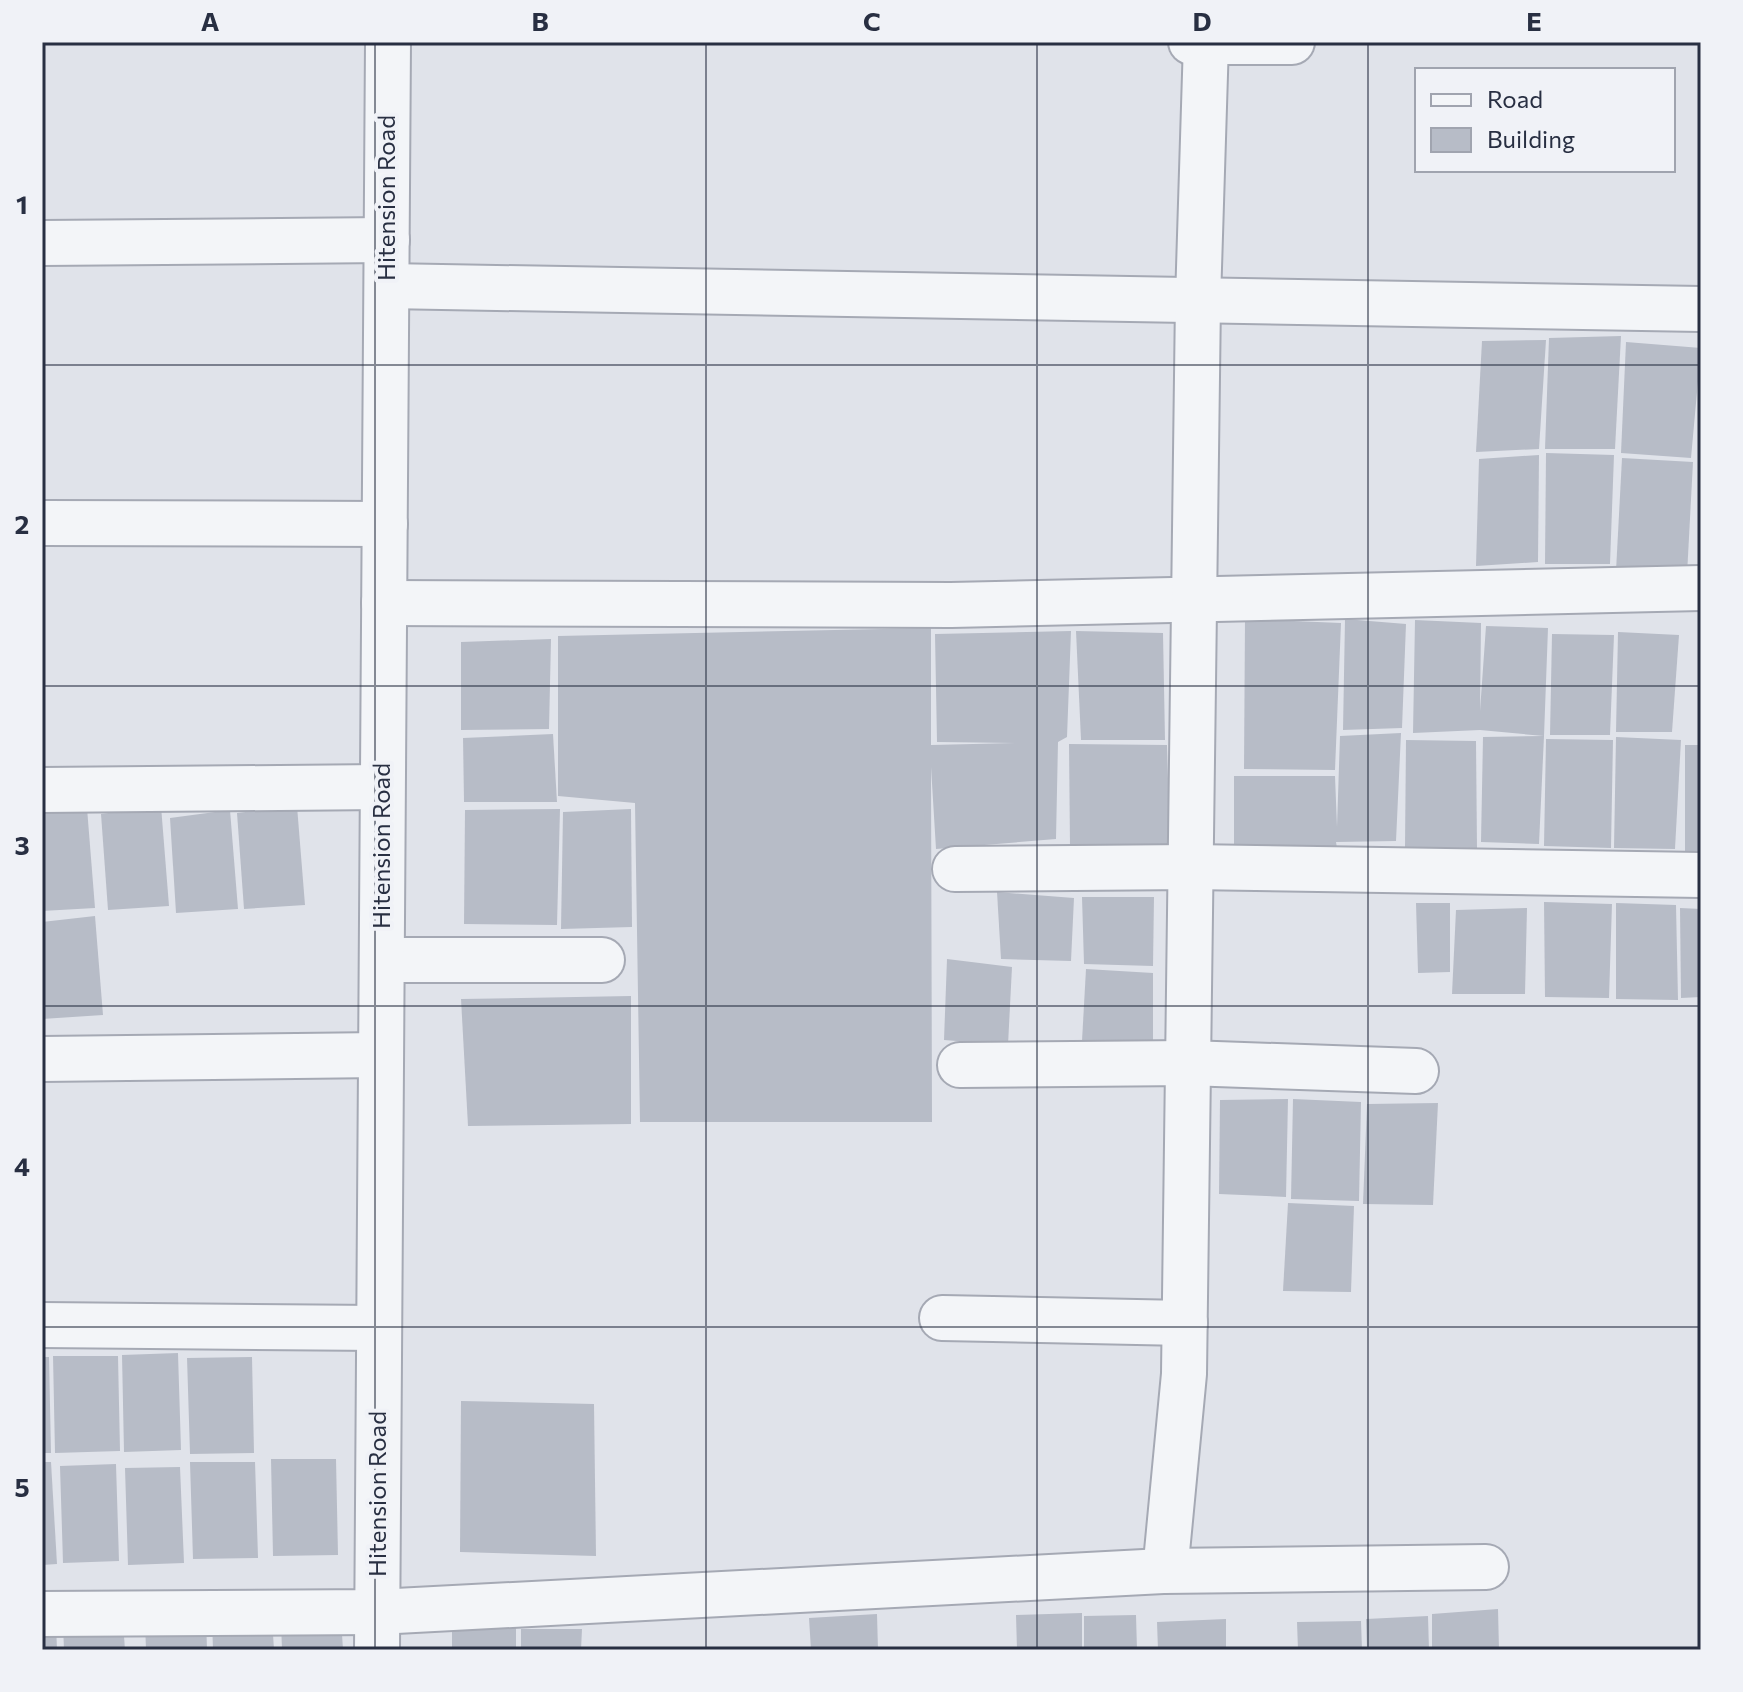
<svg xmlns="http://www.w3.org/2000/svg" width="1743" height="1692" viewBox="0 0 1743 1692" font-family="Commissioner,sans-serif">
	<rect width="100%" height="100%" fill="#e0e3ea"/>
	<g fill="#b7bcc7">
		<polygon points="1621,336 1615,449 1545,449 1549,338"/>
		<polygon points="1546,340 1539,449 1476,452 1482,341"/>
		<polygon points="1626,342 1701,348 1691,458 1621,453"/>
		<polygon points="1546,453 1614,455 1610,564 1545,564"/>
		<polygon points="1539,455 1538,562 1476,566 1479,459"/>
		<polygon points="1622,458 1693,462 1687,575 1616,571"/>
		<polygon points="1245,619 1341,623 1335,770 1244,769"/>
		<polygon points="1345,619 1406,624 1402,728 1343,730"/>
		<polygon points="1415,620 1481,623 1480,711 1486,626 1548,628 1544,736 1480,730 1413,733"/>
		<polygon points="931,628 931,745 1015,743 937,742 935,634 1071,631 1067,737 1058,742 1056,839 936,849 931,767 932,1122 640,1122 635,803 558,796 558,636"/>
		<polygon points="1076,631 1163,633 1165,740 1081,740"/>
		<polygon points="1618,632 1679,635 1672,732 1616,732"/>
		<polygon points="1552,634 1614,635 1610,735 1550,735"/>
		<polygon points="551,639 549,729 461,730 461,642"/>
		<polygon points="1401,733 1396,841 1336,842 1337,848 1234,846 1234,776 1335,776 1337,827 1340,736"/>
		<polygon points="553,734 557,802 464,802 463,738"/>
		<polygon points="1544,736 1539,844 1481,842 1483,737"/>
		<polygon points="1616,737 1681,740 1675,849 1614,848"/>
		<polygon points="1546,739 1613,740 1611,848 1544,846"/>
		<polygon points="1406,740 1476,741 1477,848 1405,847"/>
		<polygon points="1069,744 1167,745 1170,847 1070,847"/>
		<rect x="1685" y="745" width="16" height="107"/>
		<polygon points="161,806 169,906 108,910 101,814"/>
		<polygon points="297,806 305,905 244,909 237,813"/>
		<polygon points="87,808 95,908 42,911 42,814"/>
		<polygon points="560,809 557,925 464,924 465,810"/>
		<polygon points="631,809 632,927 561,929 563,812"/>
		<polygon points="230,810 238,909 176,913 170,818"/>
		<polygon points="997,892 1074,898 1071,961 1001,959"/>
		<polygon points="1082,897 1154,897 1153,966 1084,964"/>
		<polygon points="1544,902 1612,904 1609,998 1545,997"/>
		<polygon points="1416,903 1450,903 1450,972 1418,973"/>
		<polygon points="1616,903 1676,905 1678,1000 1616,999"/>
		<polygon points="1527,908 1525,994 1452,994 1456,910"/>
		<polygon points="1680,908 1701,909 1701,997 1681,998"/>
		<polygon points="95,916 103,1015 42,1019 42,922"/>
		<polygon points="947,959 1012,967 1008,1045 944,1040"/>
		<polygon points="1086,969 1153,973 1153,1046 1082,1041"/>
		<polygon points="631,996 631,1124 468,1126 461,999"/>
		<polygon points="1288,1099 1286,1197 1219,1194 1220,1100"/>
		<polygon points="1293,1099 1361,1102 1359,1201 1291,1199"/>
		<polygon points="1438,1103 1433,1205 1363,1204 1367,1104"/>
		<polygon points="1288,1203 1354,1206 1351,1292 1283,1291"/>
		<polygon points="178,1353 181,1450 124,1452 122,1355"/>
		<polygon points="53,1356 118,1356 120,1451 55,1453"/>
		<polygon points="42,1357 49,1357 51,1453 42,1453"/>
		<polygon points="252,1357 254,1453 190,1454 187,1358"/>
		<polygon points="461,1401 594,1404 596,1556 460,1552"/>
		<polygon points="271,1459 336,1459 338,1555 273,1556"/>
		<polygon points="42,1462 51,1462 57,1564 42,1565"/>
		<polygon points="190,1462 255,1462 258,1558 193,1559"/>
		<polygon points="116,1464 119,1561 63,1563 60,1466"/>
		<polygon points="180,1467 184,1563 128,1565 125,1468"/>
		<polygon points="1498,1609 1499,1650 1432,1650 1432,1614"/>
		<polygon points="1082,1613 1082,1650 1017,1650 1016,1615"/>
		<polygon points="877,1614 878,1650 811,1650 809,1618"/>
		<polygon points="1136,1615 1137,1650 1084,1650 1084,1616"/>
		<polygon points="1428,1616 1429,1650 1367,1650 1366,1619"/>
		<polygon points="272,1617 274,1650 213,1650 212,1620"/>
		<polygon points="206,1618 207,1650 146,1650 145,1622"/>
		<polygon points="341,1618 343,1650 282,1650 281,1622"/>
		<polygon points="1226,1619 1226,1650 1158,1650 1157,1622"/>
		<polygon points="1361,1621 1362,1650 1298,1650 1297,1622"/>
		<polygon points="123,1622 125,1650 64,1650 63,1625"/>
		<polygon points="56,1623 57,1650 42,1650 42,1624"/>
		<polygon points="516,1627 516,1650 452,1650 452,1630"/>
		<polygon points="521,1629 582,1629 581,1650 521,1650"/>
	</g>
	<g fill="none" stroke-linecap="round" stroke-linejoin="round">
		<g stroke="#a5a9b4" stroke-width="48">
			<g id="minor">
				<polyline points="1191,42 1292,42"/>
				<polyline points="42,243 387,240"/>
				<polyline points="387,286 1701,309"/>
				<polyline points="42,523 385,524"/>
				<polyline points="384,603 951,605 1701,588"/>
				<polyline points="42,790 382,787"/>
				<polyline points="955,869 1191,867 1701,875"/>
				<polyline points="382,960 602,960"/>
				<polyline points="42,1059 381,1055"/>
				<polyline points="960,1065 1188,1063 1416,1071"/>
				<polyline points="942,1318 1185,1323"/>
				<polyline points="42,1325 379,1328"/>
				<polyline points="1163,1571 1166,1562 1184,1374 1198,300 1206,42"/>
				<polyline points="42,1614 377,1612 1163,1571 1486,1567"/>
				<polyline points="377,1650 388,42"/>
			</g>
		</g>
		<use href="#minor" stroke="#f3f5f8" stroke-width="44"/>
	</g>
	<path fill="none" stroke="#282f42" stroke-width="2" stroke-opacity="0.55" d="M375 42V1650M706 42V1650M1037 42V1650M1368 42V1650M42 365H1701M42 686H1701M42 1006H1701M42 1327H1701"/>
	<g text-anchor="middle" stroke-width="8" stroke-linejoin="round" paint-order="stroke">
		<g font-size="24" fill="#282f42" stroke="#f0f2f7">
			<text transform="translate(387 198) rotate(-90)" y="8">Hitension Road</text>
			<text transform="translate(382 846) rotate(-90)" y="8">Hitension Road</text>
			<text transform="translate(378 1494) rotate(-90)" y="8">Hitension Road</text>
		</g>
	</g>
	<rect width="1743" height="1692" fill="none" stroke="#f0f2f7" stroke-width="88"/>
	<rect x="1415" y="68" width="260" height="104" fill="#f0f2f7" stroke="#a0a4af" stroke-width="2"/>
	<rect x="1431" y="94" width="40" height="12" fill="#f3f5f8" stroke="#a0a4af" stroke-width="2"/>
	<text x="1487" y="108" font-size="24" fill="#282f42">Road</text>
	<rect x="1431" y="128" width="40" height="24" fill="#b7bcc7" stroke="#a0a4af" stroke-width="2"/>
	<text x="1487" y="148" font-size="24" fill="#282f42">Building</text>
	<rect x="44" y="44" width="1655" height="1604" fill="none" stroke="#282f42" stroke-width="3"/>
	<g font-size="26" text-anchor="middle" font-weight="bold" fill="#282f42">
		<text x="210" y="31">A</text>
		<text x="540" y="31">B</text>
		<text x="872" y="31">C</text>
		<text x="1202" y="31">D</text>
		<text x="1534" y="31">E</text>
		<text x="22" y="214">1</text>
		<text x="22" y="534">2</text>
		<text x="22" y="855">3</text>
		<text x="22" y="1176">4</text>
		<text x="22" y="1497">5</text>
	</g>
</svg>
